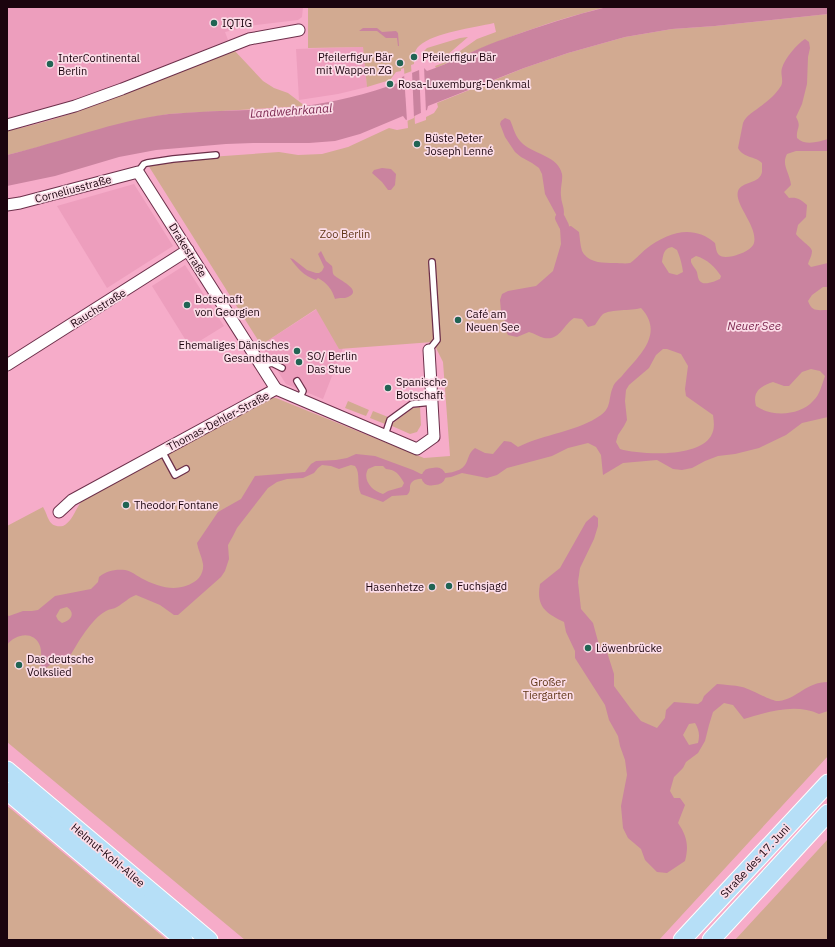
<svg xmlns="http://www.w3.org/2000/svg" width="835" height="947" viewBox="0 0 835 947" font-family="'IBM Plex Sans',sans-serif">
	<rect width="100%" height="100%" fill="#f6acc9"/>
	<g fill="#ed9ebd">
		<polygon points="7,7 303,7 302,17 298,20 256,25 225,32 228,40 117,85 83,98 7,119"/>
		<polygon points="363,47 367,87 338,94 299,100 296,49"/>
		<polygon points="134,184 173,246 107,288 57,206"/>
		<polygon points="185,265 224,326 190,347 152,286"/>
		<polygon points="317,309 339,348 343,348 323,399 286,384 261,345"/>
	</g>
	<g fill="#d2aa91">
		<path d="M308 7H607C548 21 491 43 436 68L435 66 443 63 477 39 496 32 494 23C473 28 435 32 419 46 414 50 414 58 414 64L411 65 415 124 426 120V117L434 113 438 107 437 103 524 68 568 53 625 37 672 29 715 26 828 14V756L659 940H245L7 742V526L43 507C49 517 48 528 63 526 73 521 75 509 82 501L272 398H276L424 458 450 456 443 362 433 342 339 349 316 309 261 345 148 165 210 157 279 152 298 155 322 154 348 147 389 128 397 130 408 128 404 68 401 69V71L396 72 390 80 367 87 363 47 308 48Z"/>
		<polygon points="468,37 446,56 431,54 422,55 424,51 427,48 460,38"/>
		<path d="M234 50 263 81 274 88 288 93 305 106 169 114C114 123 62 142 7 155V131C86 115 159 78 234 50Z"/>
		<polygon points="348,401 369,410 366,416 345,408"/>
		<polygon points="420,407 421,425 417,432 410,434 392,426 393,423 413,408"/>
		<polygon points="373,411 388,417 385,424 370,418"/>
		<polygon points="7,806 11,809 167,940 7,940"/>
		<polygon points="828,839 828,940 735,940"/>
	</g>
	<g fill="#ca839f" fill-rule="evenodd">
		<path d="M607 7H828V14L715 26 672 29 625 37 568 53 524 68 428 106 427 110 406 120 403 116 360 134 335 141 309 143H253L226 144 156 150 119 157 55 176 7 186V155C61 142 114 121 169 114 212 110 255 111 297 107 332 103 367 94 401 82L402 77 424 68 427 71C451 63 474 50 498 41 534 28 570 16 607 7Z"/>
		<polygon points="363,28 377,28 382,32 396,31 398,33 399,46 398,46 397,38 386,38 377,31 359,31"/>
		<path d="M805 39 809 42 810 48 808 57 807 84 802 104 796 117C802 127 796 128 797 138 805 146 818 142 828 139V151H796L787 154C781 165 790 173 791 185L784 192 789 198C797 197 800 199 807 205L806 217 798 225 796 234C799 239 812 247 812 251 812 256 809 260 808 264L811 267 828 263V287H823L812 295 808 301C812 312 817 310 828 310V417L802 423 786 435 759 448 735 454 718 456 705 461 692 468 682 470 673 469 657 460 623 463 603 475 601 455 596 447 588 443 568 448 552 456 507 468 497 475 487 478 462 473 451 477 437 479V474C446 473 459 473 465 465 469 459 468 453 475 448L485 453 493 454 504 441 511 442 518 447C544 434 579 431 601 415 612 407 608 398 613 387 614 383 619 379 622 376 639 356 665 334 641 308 631 311 611 309 603 314 600 317 597 322 595 325L588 327 582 319 574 318C563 325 560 341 544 338 539 337 534 333 529 332L517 337 508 335 504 327 505 318 501 311 500 300 502 294 508 291 536 286 553 271 561 244 560 228 571 226 579 232C580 238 580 245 582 251 588 263 603 263 614 263 619 263 626 264 630 263 634 261 642 252 646 249 668 232 693 224 715 243 716 247 716 252 719 255 725 261 752 252 754 243 758 226 734 205 738 191 742 181 760 184 762 172 762 170 762 166 762 163 755 156 743 158 738 148L743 123C746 115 755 111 761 106 768 101 776 94 781 86 784 80 780 74 782 68 785 58 797 44 805 39ZM672 247 677 250C680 257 682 264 683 272L677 275 669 273 662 262C663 255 664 248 672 247ZM696 256C707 259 715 267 721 276L720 279C715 281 703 287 699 280 697 276 698 273 696 270 694 267 692 265 691 262V259ZM663 349H667L681 354 688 366 685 389 686 396 713 415C714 423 715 429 711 436 698 458 641 455 620 449L616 442 618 435 624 426 627 420 625 401 626 390 629 385 649 368 656 355ZM811 369 820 371 825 376C822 384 820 395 813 401 800 416 771 417 756 406 752 391 761 386 773 382L784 386H789L802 372Z"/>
		<path d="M505 118 510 120C514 129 515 137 523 144 536 155 558 156 562 174 563 181 560 188 561 196 561 203 566 210 563 217L558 218 545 194 542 174 539 168 532 163 521 157 515 152 505 137 500 124 501 121Z"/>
		<polygon points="382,168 391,169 396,174 395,185 391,190 388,190 382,182 372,173 374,170"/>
		<path d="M321 251 326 261 332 266C333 269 332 273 334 275 337 279 364 290 348 297 344 299 340 297 335 299 332 289 327 283 318 278L316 280C304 276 297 268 290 258L293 259 307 270 316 273H319L322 271 324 267 318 254Z"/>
		<path d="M356 454 375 456 413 470 421 474 430 475V479C423 479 412 477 410 486 410 490 410 492 407 495L392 496 383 502 361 494C356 484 361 474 355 466L351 465 339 469 331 466 322 465 318 468 314 473 303 478 287 479 277 482 268 488 237 528 233 536 228 545 229 559 225 571 221 577 178 615H174L160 605 136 595C128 598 124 603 117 607 114 609 109 609 106 611 91 619 77 644 69 658L55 662 44 669 40 665C41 660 42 652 40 646 34 630 15 634 7 645V615L9 616 23 611H32L38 610 55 596 91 589 98 582 99 577C106 571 115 569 125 570 131 571 136 575 141 578 158 587 177 593 194 582 200 579 204 571 203 564 202 557 198 550 197 543L218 512 241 499 255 476 305 472 311 464 316 461 336 460 347 458ZM375 466H383L386 469C396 470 399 474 404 483L402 487 388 491 383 494C372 491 362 480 368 469ZM67 607C76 613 71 621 62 623L58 620 56 616 60 609Z"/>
		<path d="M594 515 598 518V526L594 539 580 568 578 582 581 609 593 623 599 645 607 652 614 674V686L631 709 641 721 657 728 665 718 666 710 674 702 698 704 702 701 704 696 717 684C725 685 734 685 742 687 751 689 772 702 779 701 797 699 806 682 828 682V711L819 714C795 703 768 712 744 719L733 705 724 703 713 712 709 725 705 741 698 753 686 762 683 768 674 777 670 791 674 798H680L685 805 678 823C687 836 689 846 685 861L667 873 657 872 645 860 641 849 628 838 623 828 621 806 627 775 625 760 620 746 618 736 609 720 605 705 575 658V651L566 632 564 622C545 613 536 606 540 584L560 568 586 522ZM695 723C699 730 700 735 698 743L689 745 683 735 689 724Z"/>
	</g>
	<g fill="#f6acc9">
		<polygon points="424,66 426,113 421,115 419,68"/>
		<polygon points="412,71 414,118 407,121 404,74"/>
	</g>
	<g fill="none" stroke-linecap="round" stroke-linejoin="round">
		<polyline stroke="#ca839f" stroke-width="10" points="560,218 564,226"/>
		<polyline stroke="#ca839f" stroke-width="17" points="430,477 437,476"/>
		<g stroke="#6c2f4a" stroke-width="8">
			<g id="service">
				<polyline points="138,172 144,164 147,163 173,159 216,155"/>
				<polyline points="429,350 437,340 432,262"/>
				<polyline points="261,366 272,363 282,368"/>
				<polyline points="297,381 303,391 299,399"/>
				<polyline points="385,435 390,420 412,404 432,402"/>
				<polyline points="162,451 175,475 186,469"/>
			</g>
		</g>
		<g stroke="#6c2f4a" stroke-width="13">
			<g id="minor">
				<polyline points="7,125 75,106 122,89 249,39 299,30"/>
				<polyline points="7,205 20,203 138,172 276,389"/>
				<polyline points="7,365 188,250"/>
				<polyline points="276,389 417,449 434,437 429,350"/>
				<polyline points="59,512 72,500 276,389"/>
			</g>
		</g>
		<g stroke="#fff" stroke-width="19">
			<g id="primary">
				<polyline points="7,770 209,940"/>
				<polyline points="7,791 184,940"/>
				<polyline points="682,940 828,783"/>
				<polyline points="711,940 828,813"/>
			</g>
		</g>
		<use href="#service" stroke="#fff" stroke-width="5.5"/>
		<use href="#minor" stroke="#fff" stroke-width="11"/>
		<use href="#primary" stroke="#b6dff7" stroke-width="17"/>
	</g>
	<g fill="#216454" stroke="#fbdce7" stroke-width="1.5">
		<circle cx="214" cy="23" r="4"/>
		<circle cx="414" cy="57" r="4"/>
		<circle cx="400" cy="63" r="4"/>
		<circle cx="50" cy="64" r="4"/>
		<circle cx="390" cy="84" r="4"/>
		<circle cx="417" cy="144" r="4"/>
		<circle cx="187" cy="305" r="4"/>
		<circle cx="458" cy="320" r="4"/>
		<circle cx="297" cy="351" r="4"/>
		<circle cx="299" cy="362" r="4"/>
		<circle cx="388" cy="388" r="4"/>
		<circle cx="126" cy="505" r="4"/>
		<circle cx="449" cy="586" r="4"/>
		<circle cx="432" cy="587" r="4"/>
		<circle cx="588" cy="648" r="4"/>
		<circle cx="19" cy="665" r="4"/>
	</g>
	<g text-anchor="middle" stroke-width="3.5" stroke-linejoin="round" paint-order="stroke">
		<g font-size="11" fill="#1b040e" stroke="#fbdce7" text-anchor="start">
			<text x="222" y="27">IQTIG</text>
			<text x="392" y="61" text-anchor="end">Pfeilerfigur Bär<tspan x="392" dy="13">mit Wappen ZG</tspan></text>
			<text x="422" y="61">Pfeilerfigur Bär</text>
			<text x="58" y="62">InterContinental<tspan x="58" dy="13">Berlin</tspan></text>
			<text x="398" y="88">Rosa-Luxemburg-Denkmal</text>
			<text x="425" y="142">Büste Peter<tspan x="425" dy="13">Joseph Lenné</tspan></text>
			<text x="195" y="303">Botschaft<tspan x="195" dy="13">von Georgien</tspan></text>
			<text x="466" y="318">Café am<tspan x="466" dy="13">Neuen See</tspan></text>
			<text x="289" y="349" text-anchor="end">Ehemaliges Dänisches<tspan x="289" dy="13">Gesandthaus</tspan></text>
			<text x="307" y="360">SO/ Berlin<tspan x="307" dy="13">Das Stue</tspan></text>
			<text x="396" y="386">Spanische<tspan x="396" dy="13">Botschaft</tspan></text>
			<text x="134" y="509">Theodor Fontane</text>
			<text x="457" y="590">Fuchsjagd</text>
			<text x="424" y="591" text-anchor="end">Hasenhetze</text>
			<text x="596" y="652">Löwenbrücke</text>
			<text x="27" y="663">Das deutsche<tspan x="27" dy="13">Volkslied</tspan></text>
		</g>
		<g font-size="11" fill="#1b040e" stroke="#fbdce7">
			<text transform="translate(73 189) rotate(-15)" y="4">Corneliusstraße</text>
			<text transform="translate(188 250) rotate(58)" y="4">Drakestraße</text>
			<text transform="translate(98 308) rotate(-32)" y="4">Rauchstraße</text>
			<text transform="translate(218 421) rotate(-28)" y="4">Thomas-Dehler-Straße</text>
			<text transform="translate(108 855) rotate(40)" y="4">Helmut-Kohl-Allee</text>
			<text transform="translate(755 861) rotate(-47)" y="4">Straße des 17. Juni</text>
		</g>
		<g font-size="11" fill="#603617" stroke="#fbdce7">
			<text x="345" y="238">Zoo Berlin</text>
			<text x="548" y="686">Großer<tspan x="548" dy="13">Tiergarten</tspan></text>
		</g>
		<g font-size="12" font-style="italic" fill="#7c2850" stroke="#fbdce7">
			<text transform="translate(291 111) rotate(-4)" y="4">Landwehrkanal</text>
			<text x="754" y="330">Neuer See</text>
		</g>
	</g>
	<rect width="835" height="947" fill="none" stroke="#1b040e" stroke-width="16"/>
</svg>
